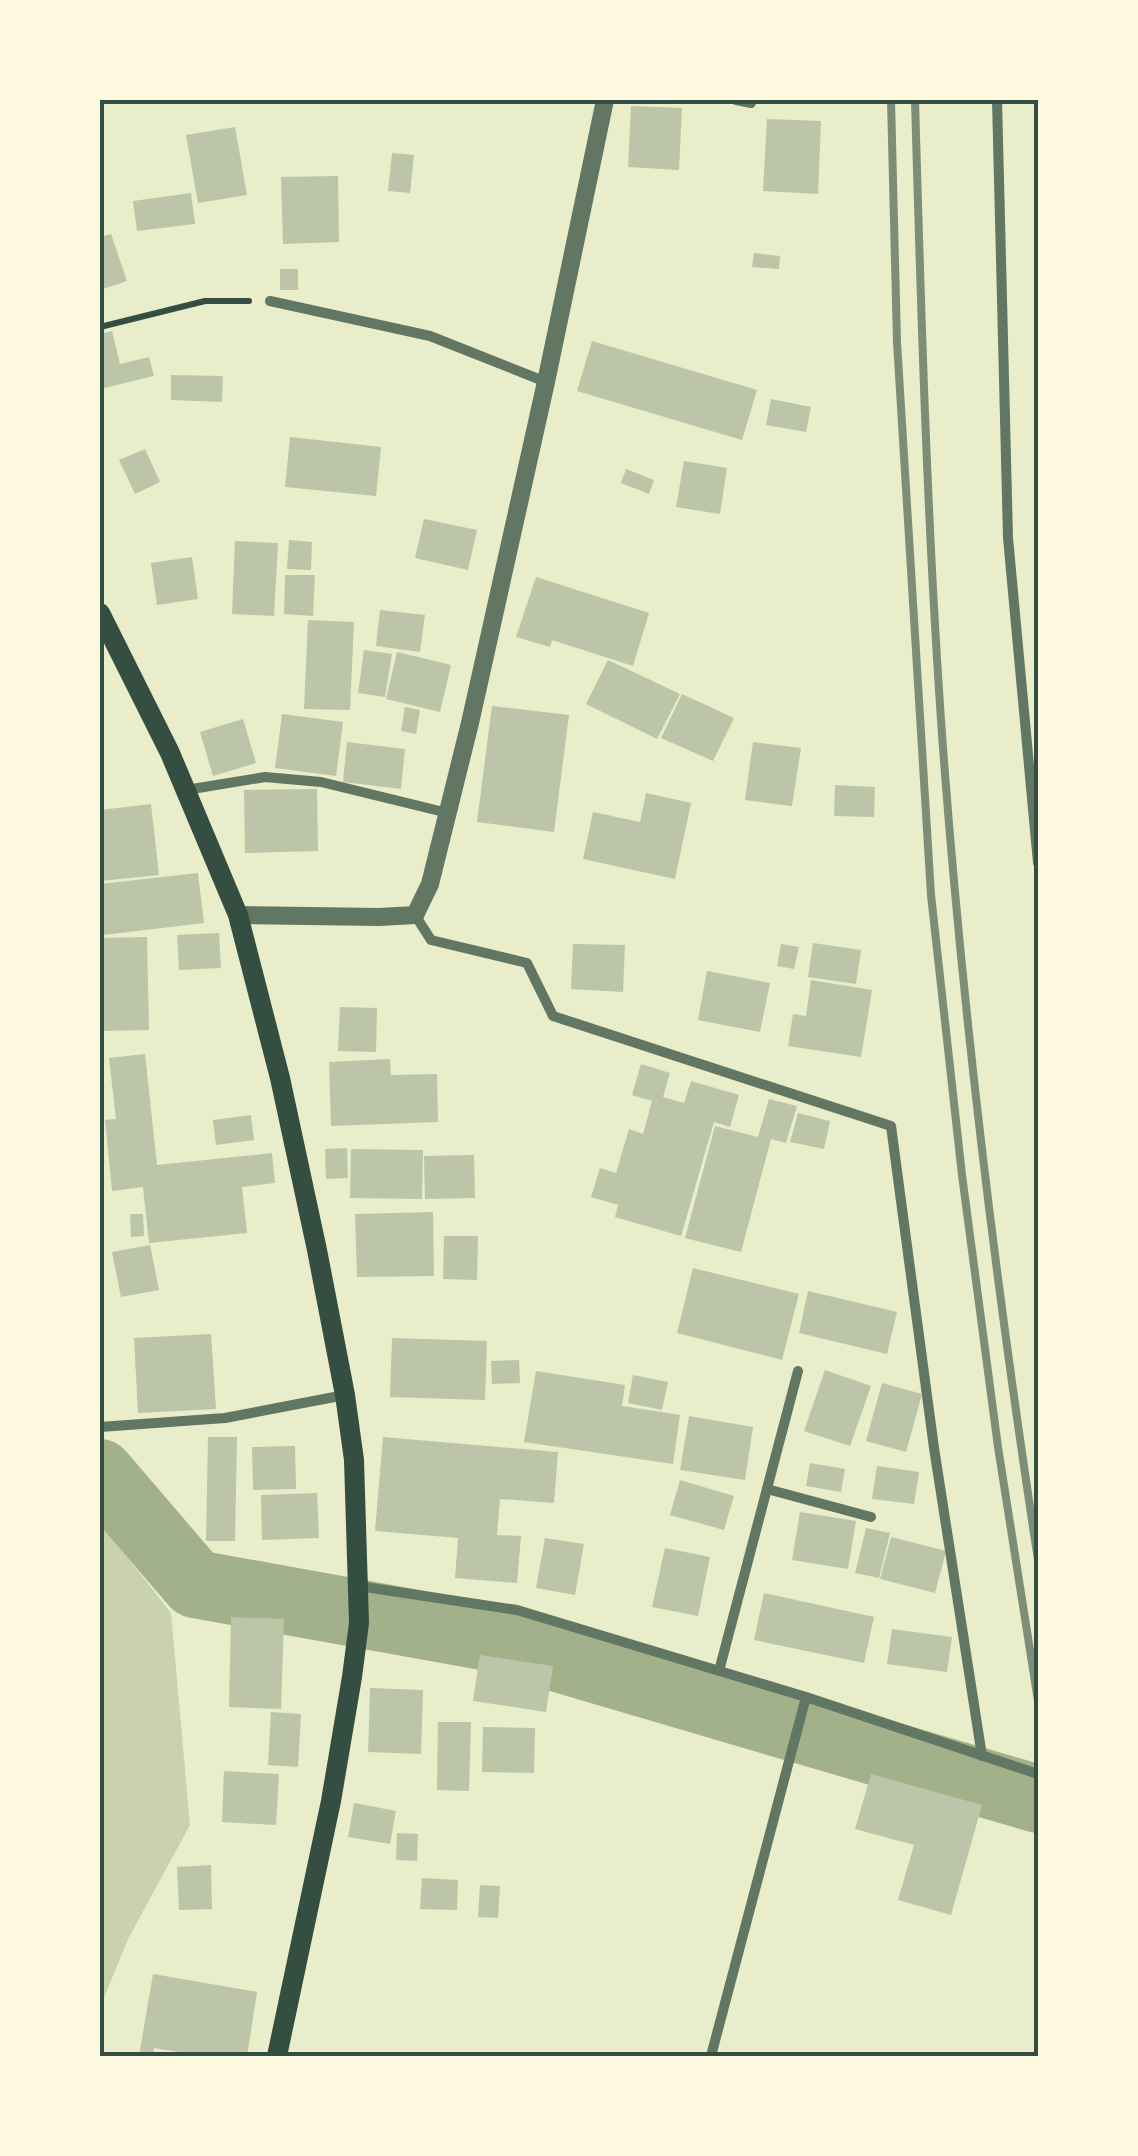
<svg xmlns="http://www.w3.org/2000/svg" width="1138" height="2156" viewBox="0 0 1138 2156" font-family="Inter,sans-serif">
	<rect width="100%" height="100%" fill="#e9edc9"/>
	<polygon fill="#cad2ad" points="100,1522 171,1613 190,1825 129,1937 100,2007"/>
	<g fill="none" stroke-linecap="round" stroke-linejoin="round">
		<polyline stroke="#a3b18a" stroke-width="68" points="100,1473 195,1584 483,1636 1038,1799"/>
	</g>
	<g fill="#bcc5a7">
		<polygon points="631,106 682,108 679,170 628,167"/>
		<polygon points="767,119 821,121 818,194 763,191"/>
		<polygon points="235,127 247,195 198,203 186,135"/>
		<polygon points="392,153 414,155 410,193 388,191"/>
		<polygon points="338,176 339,242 283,244 281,177"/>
		<polygon points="191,193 195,224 137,231 133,201"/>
		<polygon points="111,234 127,281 100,290 100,237"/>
		<polygon points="754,253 780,256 779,269 752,267"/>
		<rect x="280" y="269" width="18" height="21"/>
		<polygon points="112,331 120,364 149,357 154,376 100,389 100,334"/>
		<polygon points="592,341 757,390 742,440 577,391"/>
		<polygon points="171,375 223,376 222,402 171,400"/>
		<polygon points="771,399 811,407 806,432 766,425"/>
		<polygon points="290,437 381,447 376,496 285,487"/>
		<polygon points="145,449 160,482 135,494 119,460"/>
		<polygon points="684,461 727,468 720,514 676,507"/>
		<polygon points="626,469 654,480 649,494 621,483"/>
		<polygon points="424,519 477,530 468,570 415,558"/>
		<polygon points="289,540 312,542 311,570 287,569"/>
		<polygon points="235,541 278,543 274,616 232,614"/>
		<polygon points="192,557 198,599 157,605 151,563"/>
		<polygon points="285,575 315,575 313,616 284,614"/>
		<polygon points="536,577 649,613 633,666 552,640 550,647 516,637"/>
		<polygon points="380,610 425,615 420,652 376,646"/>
		<polygon points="308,620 354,622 350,710 304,709"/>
		<polygon points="364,650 392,654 385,697 358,693"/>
		<polygon points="397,652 451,665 440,712 386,699"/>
		<polygon points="608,660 680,694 657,739 586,704"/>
		<polygon points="682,694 734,718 713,761 661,738"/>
		<polygon points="492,706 569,715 554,832 477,822"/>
		<polygon points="405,707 420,710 416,734 401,731"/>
		<polygon points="282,714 343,722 336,776 275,768"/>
		<polygon points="243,719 256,763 213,776 200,732"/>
		<polygon points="347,742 405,749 401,789 343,782"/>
		<polygon points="753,742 801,748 792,806 745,800"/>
		<polygon points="835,785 875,787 874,817 834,816"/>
		<polygon points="317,789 318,851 245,853 244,790"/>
		<polygon points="646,793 691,803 675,879 583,859 593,812 640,822"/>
		<polygon points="151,804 159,875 100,881 100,810"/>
		<polygon points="198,873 204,923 103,935 100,884"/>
		<polygon points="219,933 221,968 179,970 177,935"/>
		<polygon points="147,937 149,1030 100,1031 100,938"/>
		<polygon points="813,943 861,950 856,984 808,977"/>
		<polygon points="573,944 625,945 623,992 571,989"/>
		<polygon points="781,944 799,947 794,969 777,966"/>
		<polygon points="707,971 770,983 760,1032 698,1020"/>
		<polygon points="811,980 872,990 861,1057 788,1046 793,1014 806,1016"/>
		<polygon points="340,1007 377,1008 376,1052 338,1051"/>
		<polygon points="145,1054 157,1165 272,1153 275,1183 242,1187 247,1233 149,1243 143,1187 112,1191 105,1120 116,1119 109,1058"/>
		<polygon points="390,1059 391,1075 437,1074 438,1122 331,1126 329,1062"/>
		<polygon points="641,1064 670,1073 663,1097 684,1103 691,1081 739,1095 730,1127 714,1122 681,1236 615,1217 618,1205 591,1197 600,1168 616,1173 629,1129 643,1134 652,1101 632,1095"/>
		<polygon points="769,1099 797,1106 786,1143 771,1139 741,1252 685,1238 715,1126 758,1137"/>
		<polygon points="798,1113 830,1121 824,1149 790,1142"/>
		<polygon points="251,1115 254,1140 216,1145 213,1120"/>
		<polygon points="347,1148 348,1178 326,1179 325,1149"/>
		<polygon points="351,1149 423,1150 422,1199 350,1198"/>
		<polygon points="474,1155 475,1198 425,1199 424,1156"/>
		<polygon points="433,1212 434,1276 357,1277 355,1214"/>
		<polygon points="130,1214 143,1214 144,1236 131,1237"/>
		<polygon points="444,1236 478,1236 477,1280 443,1279"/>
		<polygon points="150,1245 159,1290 121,1297 112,1252"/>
		<polygon points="693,1268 799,1294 782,1360 677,1333"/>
		<polygon points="808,1291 897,1312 887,1354 799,1333"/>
		<polygon points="211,1334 216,1409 138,1413 134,1338"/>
		<polygon points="392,1338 487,1341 485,1400 390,1397"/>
		<polygon points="519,1360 520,1383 492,1384 491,1361"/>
		<polygon points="825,1370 871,1386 850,1446 804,1431"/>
		<polygon points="536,1371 625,1385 622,1406 680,1415 673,1464 524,1442"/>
		<polygon points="633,1375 668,1382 662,1410 628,1403"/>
		<polygon points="882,1383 922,1394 906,1452 866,1441"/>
		<polygon points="689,1416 753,1427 745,1480 680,1470"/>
		<polygon points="208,1437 237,1437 235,1541 206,1541"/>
		<polygon points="383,1437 558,1452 554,1503 500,1499 497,1535 521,1536 517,1583 455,1578 458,1538 375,1531"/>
		<polygon points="295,1446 296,1489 253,1490 252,1447"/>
		<polygon points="810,1463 845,1469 841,1492 806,1486"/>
		<polygon points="877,1466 919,1472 914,1504 872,1499"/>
		<polygon points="680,1480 734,1496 724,1530 670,1515"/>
		<polygon points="317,1493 319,1538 262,1540 261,1495"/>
		<polygon points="800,1512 856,1521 848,1569 792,1560"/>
		<polygon points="866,1528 890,1533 879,1578 855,1573"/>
		<polygon points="891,1537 946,1551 935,1593 880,1579"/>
		<polygon points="545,1538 584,1544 575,1595 536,1588"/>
		<polygon points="665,1548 710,1557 698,1616 652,1607"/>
		<polygon points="764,1593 874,1617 864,1663 754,1640"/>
		<polygon points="231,1617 284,1619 281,1709 229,1707"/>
		<polygon points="892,1629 952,1637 947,1672 887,1664"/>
		<polygon points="480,1655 553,1666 546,1712 473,1701"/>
		<polygon points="370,1688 423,1690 421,1754 368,1752"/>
		<polygon points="271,1712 301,1714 298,1767 268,1765"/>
		<polygon points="438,1722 471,1722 469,1791 437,1790"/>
		<polygon points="483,1727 535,1728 534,1773 482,1772"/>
		<polygon points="224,1771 279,1774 276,1825 222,1822"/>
		<polygon points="871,1774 982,1805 951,1915 898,1900 914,1845 855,1829"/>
		<polygon points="354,1803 396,1811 390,1844 348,1837"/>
		<polygon points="397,1833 418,1834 417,1861 396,1860"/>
		<polygon points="211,1865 212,1909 179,1910 177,1867"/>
		<polygon points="422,1878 458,1880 457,1910 420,1909"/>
		<polygon points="480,1885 500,1886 498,1918 478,1917"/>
		<polygon points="153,1974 257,1992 247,2056 201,2056 154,2048 153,2056 139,2056"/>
	</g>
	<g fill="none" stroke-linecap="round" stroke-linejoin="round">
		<polyline stroke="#344e41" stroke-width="6" points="100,327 205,301 249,301"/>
		<g stroke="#617663" stroke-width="10">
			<polyline points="736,100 751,103"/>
			<polyline points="997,100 1008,538 1038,863"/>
			<polyline points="270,301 430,336 546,382"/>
			<polyline points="186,790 265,777 321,782 448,813"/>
			<polyline points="415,915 431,940 527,963 553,1016 891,1126 934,1448 982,1756"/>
			<polyline points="100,1427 225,1418 345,1395"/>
			<polyline points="767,1489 871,1517"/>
			<polyline points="358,1586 517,1610 806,1697 1038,1774"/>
			<polyline points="719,1671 798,1371"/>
			<polyline points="711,2056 806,1697"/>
		</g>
		<polyline stroke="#617663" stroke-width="18" points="238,915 379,917 415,915 430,884 470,723 546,382 605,100"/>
		<polyline stroke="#344e41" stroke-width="20" points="100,613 170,753 238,915 280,1078 317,1250 345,1395 354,1460 359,1623 352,1677 331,1801 277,2056"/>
		<g stroke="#7c8e77" stroke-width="8">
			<polyline points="891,100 897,342 931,895 962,1175 998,1447 1038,1701"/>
			<path d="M915 100C921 311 927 523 942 734 962 1010 996 1286 1038 1560"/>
		</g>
	</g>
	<rect width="1138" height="2156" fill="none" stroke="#fefae0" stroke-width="205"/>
	<rect x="102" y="102" width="934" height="1952" fill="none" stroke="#344e41" stroke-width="4"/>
</svg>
